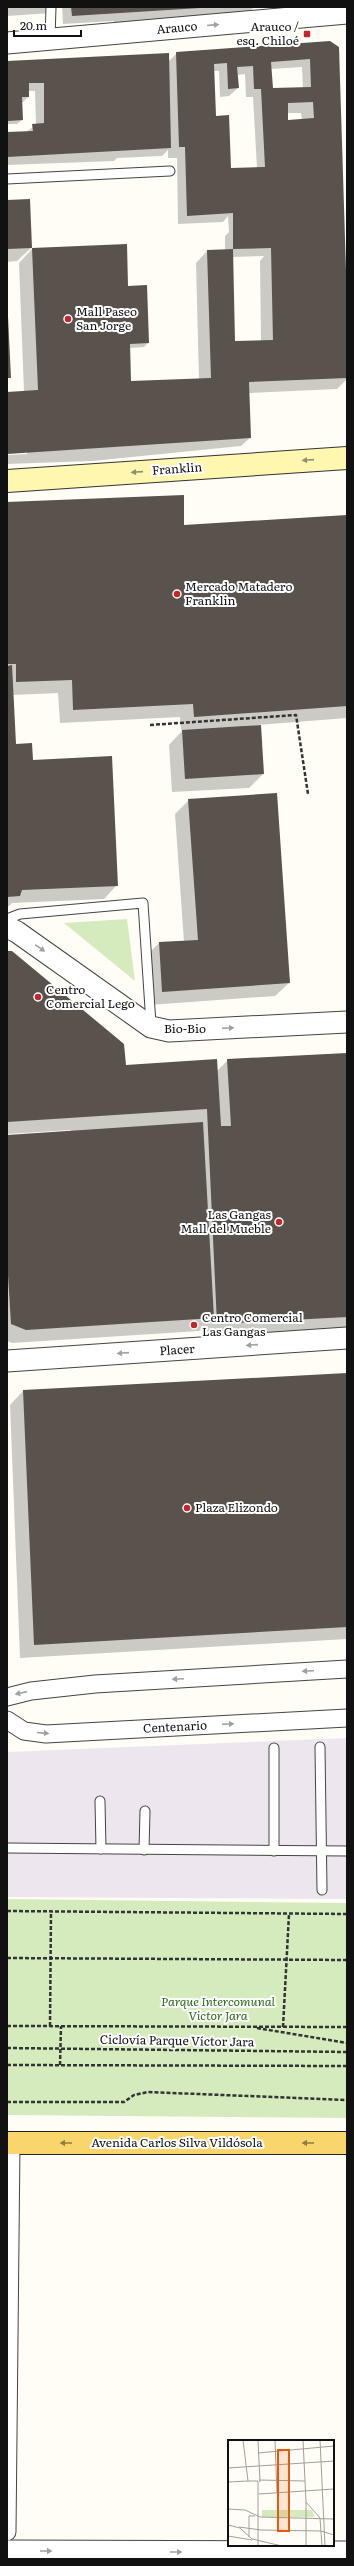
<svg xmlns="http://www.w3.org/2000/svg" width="354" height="2566" viewBox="0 0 354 2566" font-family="Literata,serif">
	<rect width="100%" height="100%" fill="#fffdf5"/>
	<polygon fill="#eee6ef" points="347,1738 347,1899 7,1897 7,1752"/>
	<g fill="#d5ebbd">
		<polygon points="127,919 135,981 64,923"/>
		<polygon points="7,1899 347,1903 347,2118 7,2115"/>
	</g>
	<g fill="#0003" fill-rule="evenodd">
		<polygon points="7,7 58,7 52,13 7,16"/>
		<polygon points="62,7 268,7 253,8 249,12 173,18 168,23 114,26 114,21 63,24"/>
		<path d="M330 42 347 325V379L337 389 248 393 250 438 241 446 92 461 7 464V455L27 454V452L7 453V393L24 392 19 263 32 249 127 287 148 343 144 347 129 348 130 382 199 379 196 263 207 251H225V236L229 232 228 216 223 222 178 224 177 158H168V150L162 156 117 158 114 161 7 165V133L26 132 36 125 35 91H28V97L21 104 22 120 17 124H7V63L62 60 168 62 177 53ZM302 67 303 88 272 89 271 69ZM213 71H219L220 97 229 96 238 88 237 75 245 74 246 97H253L257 168 230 169 215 115ZM287 113H301L302 120 288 122ZM264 256 260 261 261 341 234 342 232 257Z"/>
		<polygon points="7,201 31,248 17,261 7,262"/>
		<polygon points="7,503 183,526 347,516 347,718 244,726 263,774 249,788 172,792 169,745 183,730 181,730 180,717 60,723 58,693 13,695 15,745 32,761 117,885 104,899 12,903 7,908"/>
		<polygon points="189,800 289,983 275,996 149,1005 145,957 159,943 184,942 175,814"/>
		<polygon points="7,952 125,1066 217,1071 228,1060 347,1054 347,1330 204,1338 203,1327 199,1331 12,1343 7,1341 7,1136 71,1132 71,1130 7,1134"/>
		<polygon points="347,1374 347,1639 20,1658 10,1405 23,1391"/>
	</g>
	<g fill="#5a524d" fill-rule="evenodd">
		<polygon points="71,7 200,7 200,8 72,16"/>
		<path d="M330 41 339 47 347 302V378L249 382 251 438 7 454V392L38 390 32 248 127 244 128 286 147 285 149 343 130 344 131 381 211 378 207 250 233 249 235 341 273 340 271 248 233 249V213L187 216 185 147H179L176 52ZM310 59 311 87 273 88 271 62ZM227 63 228 89 239 88 237 67 253 66 254 89H261L265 167 231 168 229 115 216 116 214 64ZM313 102 314 118 288 120V103Z"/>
		<polygon points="169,53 171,148 7,157 7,132 33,131 32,124 44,123 44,83 29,83 29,97 22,97 23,120 8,121 7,61"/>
		<polygon points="30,199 32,248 7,249 7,200"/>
		<polygon points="7,296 11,378 7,378"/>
		<polygon points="184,495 184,525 347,515 347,706 194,717 193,704 73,710 72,680 16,682 16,664 7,664 7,502"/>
		<polygon points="12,665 16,744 32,743 33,760 112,756 118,886 22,890 20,896 7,897 7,666"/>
		<polygon points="261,725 264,774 185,779 182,730"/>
		<polygon points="277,793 290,983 162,992 159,942 198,940 188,799"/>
		<polygon points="7,951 12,951 124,1044 126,1065 217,1059 221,1126 231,1126 227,1059 347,1053 347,1317 217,1324 207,1109 7,1122"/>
		<polygon points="203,1122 214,1318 26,1330 11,1324 7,1258 7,1135"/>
		<polygon points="347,1373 347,1627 34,1645 23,1390"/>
	</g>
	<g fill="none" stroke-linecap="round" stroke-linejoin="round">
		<g stroke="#444" stroke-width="11">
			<g id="service">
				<polyline points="50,39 51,7"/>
				<polyline points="7,179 170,171"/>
				<polyline points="7,919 20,914 143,903 151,1024"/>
				<polyline points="320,1747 322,1890"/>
				<polyline points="274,1748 274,1851"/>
				<polyline points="100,1801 101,1849"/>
				<polyline points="7,1848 347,1851"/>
				<polyline points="144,1850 145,1811"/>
			</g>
		</g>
		<g stroke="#444" stroke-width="19">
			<g id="minor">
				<polyline points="7,1697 31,1691 95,1684 347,1669"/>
				<polyline points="7,1720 24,1731 46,1734 347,1718"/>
				<polyline points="7,2532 11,2143"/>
			</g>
		</g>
		<g stroke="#444" stroke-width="23">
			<g id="tertiary">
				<polyline points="7,43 347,13"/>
				<polyline points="7,927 17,932 151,1027 169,1031 347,1022"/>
				<polyline points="7,1361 347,1338"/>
				<polyline points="7,2551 347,2552"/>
			</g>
		</g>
		<g stroke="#333" stroke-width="24">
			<polyline id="secondary" points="7,481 347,458"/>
		</g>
		<g stroke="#222" stroke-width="24">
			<polyline id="primary" points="7,2143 347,2143"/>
		</g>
		<g stroke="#333" stroke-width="2.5" stroke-dasharray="4 2" stroke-linecap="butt">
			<polyline points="150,725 296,715 308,794"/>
			<polyline points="7,1911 347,1914"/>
			<polyline points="7,1958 347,1960"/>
			<polyline points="7,2026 347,2027"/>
			<polyline points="50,2026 51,1911"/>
			<polyline points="283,2027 289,1914"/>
			<polyline points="257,2028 347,2043"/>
			<polyline points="7,2048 347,2052"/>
			<polyline points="7,2065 347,2066"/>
			<polyline points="60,2065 61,2026"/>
			<polyline points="7,2102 124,2102 134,2095 148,2092 347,2100"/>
		</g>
		<use href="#service" stroke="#fff" stroke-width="9"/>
		<use href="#minor" stroke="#fff" stroke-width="17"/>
		<use href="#tertiary" stroke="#fff" stroke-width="21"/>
		<use href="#secondary" stroke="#fff6b0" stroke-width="22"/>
		<use href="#primary" stroke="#f9d66b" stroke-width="22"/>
	</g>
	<defs><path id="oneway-solid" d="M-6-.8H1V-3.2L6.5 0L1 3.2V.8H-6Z"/></defs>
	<g fill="#a0a0a0">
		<use href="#oneway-solid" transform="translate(213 25) rotate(-5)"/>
		<use href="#oneway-solid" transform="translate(40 948) rotate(35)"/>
		<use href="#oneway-solid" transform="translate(228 1028) rotate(-3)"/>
		<use href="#oneway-solid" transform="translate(252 1345) rotate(176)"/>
		<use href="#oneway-solid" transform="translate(123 1353) rotate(176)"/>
		<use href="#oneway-solid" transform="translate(308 1671) rotate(177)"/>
		<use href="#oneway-solid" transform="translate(178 1679) rotate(177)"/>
		<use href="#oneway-solid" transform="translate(21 1693) rotate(167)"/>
		<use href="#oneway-solid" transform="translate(228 1724) rotate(-3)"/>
		<use href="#oneway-solid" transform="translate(43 1733) rotate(5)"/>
		<use href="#oneway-solid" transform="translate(46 2551)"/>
		<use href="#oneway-solid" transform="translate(176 2552)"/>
	</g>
	<g fill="#948f68">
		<use href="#oneway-solid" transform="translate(308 460) rotate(176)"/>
		<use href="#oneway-solid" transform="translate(137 472) rotate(176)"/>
	</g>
	<g fill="#917d42">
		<use href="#oneway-solid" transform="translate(66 2143) rotate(-180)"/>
		<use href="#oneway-solid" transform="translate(308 2143) rotate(-180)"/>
	</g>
	<g fill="#c4262e" stroke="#fff" stroke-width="1.5">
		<rect x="303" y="30" width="8" height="8" rx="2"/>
		<circle cx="68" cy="319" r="4"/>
		<circle cx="177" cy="594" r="4"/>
		<circle cx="38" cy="997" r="4"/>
		<circle cx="279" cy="1222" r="4"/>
		<circle cx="194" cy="1325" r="4"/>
		<circle cx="187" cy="1508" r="4"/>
	</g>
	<g text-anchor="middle" stroke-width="4" stroke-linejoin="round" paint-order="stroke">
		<g font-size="12" fill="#111" stroke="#fff" text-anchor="start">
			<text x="299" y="31" text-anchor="end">Arauco /<tspan x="299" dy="14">esq. Chiloé</tspan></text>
			<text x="76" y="316">Mall Paseo<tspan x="76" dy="14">San Jorge</tspan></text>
			<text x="185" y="591">Mercado Matadero<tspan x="185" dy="14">Franklin</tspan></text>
			<text x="46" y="994">Centro<tspan x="46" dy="14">Comercial Lego</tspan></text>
			<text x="271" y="1219" text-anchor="end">Las Gangas<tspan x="271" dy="14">Mall del Mueble</tspan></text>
			<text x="202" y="1322">Centro Comercial<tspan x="202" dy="14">Las Gangas</tspan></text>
			<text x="195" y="1512">Plaza Elizondo</text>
		</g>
		<g font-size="12" fill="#111" stroke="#fff">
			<text transform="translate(177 28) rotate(-5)" y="4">Arauco</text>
			<text transform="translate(177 469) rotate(-4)" y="4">Franklin</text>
			<text x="185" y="1033">Bio-Bio</text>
			<text transform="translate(177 1350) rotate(-4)" y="4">Placer</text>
			<text transform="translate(175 1727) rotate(-3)" y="4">Centenario</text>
			<text transform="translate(177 2041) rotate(1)" y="4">Ciclovía Parque Víctor Jara</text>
			<text x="177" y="2147">Avenida Carlos Silva Vildósola</text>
		</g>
		<g font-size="12" font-style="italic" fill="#2f6b1f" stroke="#fff">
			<text x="218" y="2006">Parque Intercomunal<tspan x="218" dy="14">Victor Jara</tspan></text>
		</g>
	</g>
	<g transform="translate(228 2440)">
		<rect width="106" height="106" fill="#fffdf5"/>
		<path d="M34 70H84L87 77H34Z" fill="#d5ebbd"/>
		<path fill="none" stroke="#a09f9a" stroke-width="1" d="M15 0 20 41H30V106M30 0 32 42M47 0 49 53M75 0 78 62 92 78 94 106M92 0 97 106M30 13 106 6M0 28 106 21M31 40 77 41M0 42 20 41M31 54 106 49M78 62V106M0 69 17 70 32 77 106 79M0 85 12 88 24 99 54 106M11 87 33 90 93 91 106 95M0 96 24 100M21 97V76H27"/>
		<path fill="#e8590c" fill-opacity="0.15" stroke="#e8590c" stroke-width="2" d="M50 10H61V91H50Z"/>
		<rect width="106" height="106" fill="none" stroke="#111" stroke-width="2"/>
	</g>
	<rect width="354" height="2566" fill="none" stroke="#111111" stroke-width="16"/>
	<path d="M14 30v6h67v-6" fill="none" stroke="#111111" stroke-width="2"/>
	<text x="20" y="30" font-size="12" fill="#111111" stroke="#ffffff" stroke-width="3" paint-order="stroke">20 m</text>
</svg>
